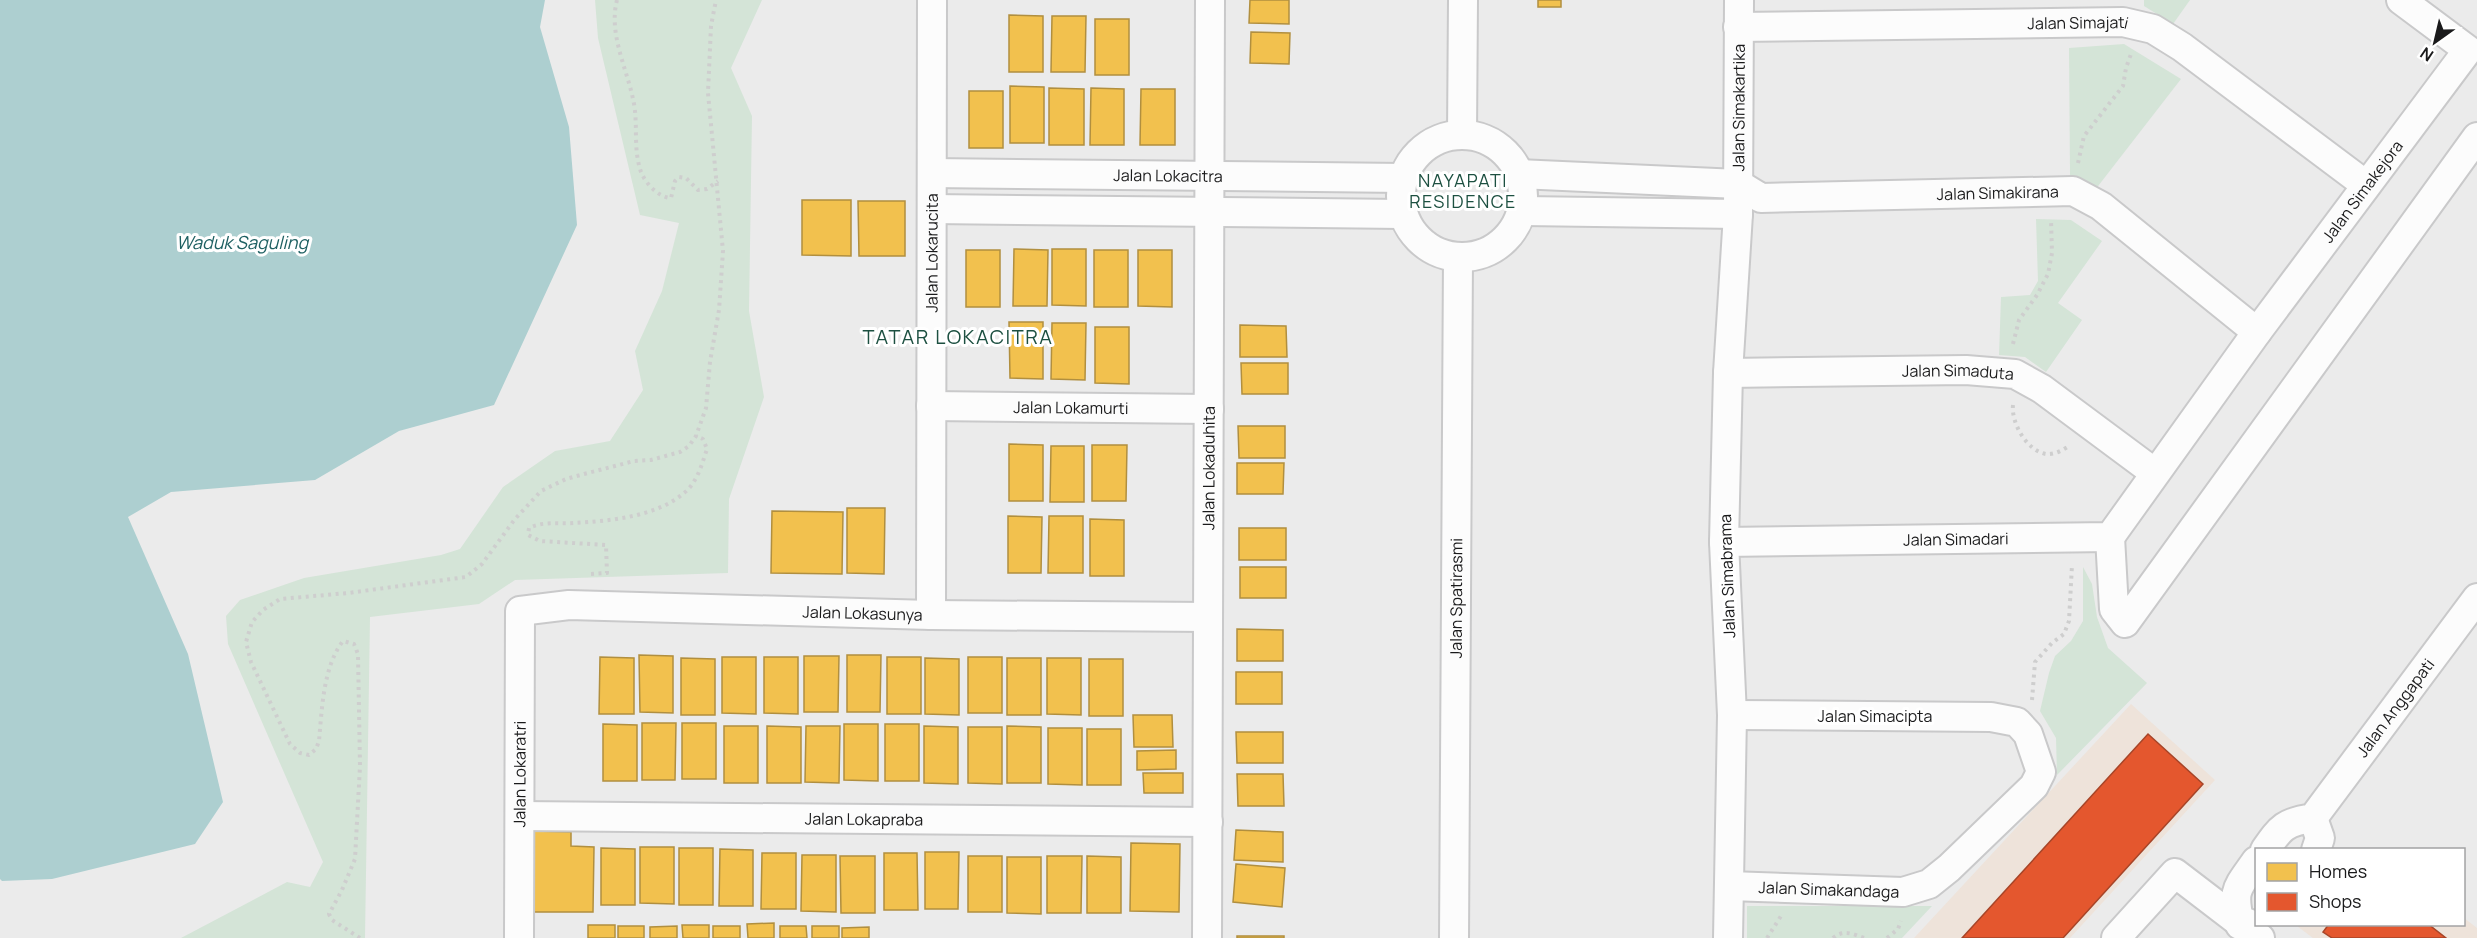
<svg xmlns="http://www.w3.org/2000/svg" width="2477" height="938" viewBox="0 0 2477 938" font-family="Manrope,sans-serif">
	<rect width="100%" height="100%" fill="#ebebeb"/>
	<g fill="#eee3da">
		<polygon points="2131,704 2215,780 2070,938 1914,938"/>
		<polygon points="2464,918 2477,928 2477,938 2313,938 2297,926 2464,924"/>
	</g>
	<g fill="#d4e4d7">
		<polygon points="595,0 762,0 731,68 752,116 749,311 764,397 729,499 728,573 515,580 479,604 370,617 365,938 181,938 287,882 310,887 323,862 228,644 226,616 240,600 304,578 441,555 460,549 503,487 555,451 610,441 643,390 635,351 662,291 679,223 640,215 598,38"/>
		<polygon points="2144,0 2190,0 2173,24 2144,6"/>
		<polygon points="2124,44 2181,79 2095,190 2070,176 2069,48"/>
		<polygon points="2036,219 2071,220 2102,241 2058,303 2082,320 2046,372 2025,357 1999,355 2001,297 2030,295 2038,281"/>
		<polygon points="2083,567 2092,584 2097,617 2108,648 2147,683 2057,775 2056,738 2040,711 2049,673 2055,656 2071,641 2083,621"/>
		<polygon points="1747,906 1932,906 1902,938 1747,938"/>
	</g>
	<polygon fill="#adcfd0" points="0,0 545,0 540,27 569,127 577,225 494,405 399,431 315,480 171,492 128,517 188,654 223,802 195,844 52,879 2,881 0,879"/>
	<g fill="#f2c14e" stroke="#b18f3f" stroke-width="1.5">
		<polygon points="1250,0 1289,0 1289,24 1249,23"/>
		<rect x="1538" y="0" width="23" height="7"/>
		<polygon points="1009,15 1043,16 1043,72 1009,72"/>
		<polygon points="1052,16 1086,16 1085,72 1051,72"/>
		<rect x="1095" y="19" width="34" height="56"/>
		<polygon points="1251,32 1290,33 1289,64 1250,63"/>
		<polygon points="1010,86 1044,87 1044,143 1010,143"/>
		<polygon points="1049,88 1084,89 1084,145 1049,145"/>
		<polygon points="1091,88 1124,89 1124,145 1090,145"/>
		<polygon points="1141,89 1175,89 1175,145 1140,145"/>
		<rect x="969" y="91" width="34" height="57"/>
		<polygon points="802,200 851,200 851,256 802,255"/>
		<polygon points="858,201 905,201 905,256 859,256"/>
		<polygon points="1014,249 1048,250 1047,306 1013,306"/>
		<polygon points="1052,249 1086,249 1086,306 1052,305"/>
		<rect x="966" y="250" width="34" height="57"/>
		<rect x="1094" y="250" width="34" height="57"/>
		<polygon points="1138,250 1172,250 1172,307 1138,306"/>
		<polygon points="1009,322 1043,322 1043,379 1010,378"/>
		<polygon points="1052,323 1086,323 1085,380 1051,379"/>
		<polygon points="1240,325 1286,326 1287,357 1240,357"/>
		<polygon points="1095,327 1129,327 1129,384 1095,383"/>
		<polygon points="1241,363 1288,363 1288,394 1242,394"/>
		<polygon points="1238,426 1285,426 1285,458 1239,458"/>
		<polygon points="1009,444 1043,445 1043,501 1009,501"/>
		<polygon points="1092,445 1127,445 1126,501 1092,501"/>
		<polygon points="1051,446 1084,446 1084,502 1050,502"/>
		<polygon points="1237,463 1284,463 1283,494 1237,494"/>
		<polygon points="847,508 885,508 884,574 847,573"/>
		<polygon points="772,511 843,512 842,574 771,573"/>
		<polygon points="1008,516 1042,517 1041,573 1008,573"/>
		<polygon points="1049,516 1083,516 1083,573 1048,573"/>
		<polygon points="1090,519 1124,520 1124,576 1090,576"/>
		<rect x="1239" y="528" width="47" height="32"/>
		<rect x="1240" y="567" width="46" height="31"/>
		<polygon points="1237,629 1283,630 1283,661 1237,661"/>
		<polygon points="639,655 673,656 673,713 640,712"/>
		<polygon points="847,655 881,655 880,712 847,712"/>
		<polygon points="804,656 839,656 838,712 804,712"/>
		<polygon points="600,657 634,658 634,714 599,714"/>
		<polygon points="722,657 756,657 756,714 722,713"/>
		<polygon points="764,657 798,657 798,714 764,713"/>
		<rect x="887" y="657" width="34" height="57"/>
		<rect x="968" y="657" width="34" height="56"/>
		<polygon points="681,658 715,659 715,715 681,715"/>
		<polygon points="925,658 959,659 959,715 925,714"/>
		<rect x="1007" y="658" width="34" height="57"/>
		<polygon points="1047,658 1081,658 1081,715 1047,714"/>
		<rect x="1089" y="659" width="34" height="57"/>
		<rect x="1236" y="672" width="46" height="32"/>
		<polygon points="1133,715 1172,715 1173,747 1134,747"/>
		<polygon points="642,723 676,723 675,780 642,780"/>
		<rect x="682" y="723" width="34" height="56"/>
		<polygon points="603,724 637,725 637,781 603,781"/>
		<polygon points="844,724 878,724 878,781 844,780"/>
		<rect x="885" y="724" width="34" height="57"/>
		<rect x="724" y="726" width="34" height="57"/>
		<polygon points="767,726 801,727 801,783 767,783"/>
		<polygon points="806,726 840,726 839,783 805,782"/>
		<polygon points="924,726 958,727 958,784 924,783"/>
		<polygon points="1007,726 1041,727 1041,783 1007,783"/>
		<polygon points="968,727 1002,727 1002,784 968,783"/>
		<polygon points="1048,728 1082,728 1082,785 1048,784"/>
		<rect x="1087" y="729" width="34" height="56"/>
		<polygon points="1236,732 1283,732 1283,763 1237,763"/>
		<polygon points="1176,750 1176,769 1137,770 1137,751"/>
		<polygon points="1143,773 1183,773 1183,793 1144,793"/>
		<polygon points="1237,774 1283,774 1284,806 1238,806"/>
		<polygon points="1236,830 1283,832 1283,862 1234,860"/>
		<polygon points="533,831 571,832 571,846 594,847 593,912 533,912"/>
		<polygon points="1131,843 1180,844 1179,912 1130,911"/>
		<polygon points="640,847 674,847 674,904 640,903"/>
		<polygon points="601,848 635,849 635,905 601,905"/>
		<rect x="679" y="848" width="34" height="57"/>
		<polygon points="720,849 753,850 753,906 719,906"/>
		<polygon points="925,852 959,852 958,909 925,909"/>
		<polygon points="762,853 796,853 796,909 761,909"/>
		<polygon points="884,853 917,853 918,910 884,910"/>
		<polygon points="802,855 836,855 836,912 801,911"/>
		<polygon points="840,856 875,856 875,913 841,913"/>
		<rect x="968" y="856" width="34" height="56"/>
		<polygon points="1047,856 1082,856 1081,913 1047,913"/>
		<polygon points="1087,856 1121,857 1121,913 1087,913"/>
		<polygon points="1007,857 1041,857 1041,914 1007,913"/>
		<polygon points="1236,864 1285,868 1282,907 1233,902"/>
		<polygon points="774,923 774,938 748,938 747,924"/>
		<rect x="588" y="925" width="27" height="13"/>
		<polygon points="682,925 709,925 709,938 683,938"/>
		<rect x="618" y="926" width="26" height="12"/>
		<polygon points="677,926 677,938 650,938 650,927"/>
		<rect x="713" y="926" width="27" height="12"/>
		<polygon points="780,926 806,926 807,938 780,938"/>
		<rect x="812" y="926" width="27" height="12"/>
		<polygon points="869,927 869,938 842,938 842,928"/>
		<rect x="1237" y="936" width="47" height="2"/>
	</g>
	<g fill="#e4572e" stroke="#a74528" stroke-width="1.5">
		<polygon points="2148,734 2203,784 2063,938 1962,938"/>
		<polygon points="2329,924 2428,924 2446,938 2332,938 2323,932"/>
	</g>
	<g fill="none" stroke-linecap="round" stroke-linejoin="round">
		<g stroke="#c9c9ca" stroke-width="32">
			<g id="minor">
				<path id="s1" d="M1738 27 2123 22 2153 29 2182 47 2366 185"/>
				<polyline points="1462,135 1463,0"/>
				<circle cx="1462" cy="196" r="61"/>
				<path id="s2" d="M932 173 1404 178"/>
				<path id="s3" d="M1519 174 1738 184 1761 198 2073 191 2101 206 2257 332"/>
				<polyline points="932,209 1402,214"/>
				<polyline points="1521,211 1738,214"/>
				<path id="s4" d="M1728 373 1966 370 2015 374 2042 389 2155 473"/>
				<path id="s5" d="M931 406 1209 409"/>
				<polyline points="2110,537 2114,609 2125,623 2477,137"/>
				<path id="s6" d="M1724 542 2110 537 2257 332 2468 50 2401 0"/>
				<path id="s7" d="M931 615 932 0"/>
				<path id="s8" d="M520 816 1208 822"/>
				<polyline points="2313,818 2320,838 2316,850"/>
				<path id="s9" d="M2265 850C2281 827 2285 822 2313 818L2477 598"/>
				<path id="s10" d="M1729 886 1903 892 1929 884 1949 868 2034 786 2041 772 2028 734 2017 722 1991 717 1732 715"/>
				<path d="M2248 923 2240 925C2232 889 2236 890 2256 861"/>
				<path id="s11" d="M519 938 520 611 569 605 931 615 1208 617"/>
				<path id="s12" d="M1207 938 1210 0"/>
				<path id="s13" d="M1454 938 1458 257"/>
				<path id="s14" d="M1728 938 1732 715 1724 542 1728 373 1738 214 1739 0"/>
				<polyline points="2116,938 2175,873 2260,938"/>
			</g>
		</g>
		<g stroke="#cecece" stroke-width="4" stroke-dasharray="3 4.5" stroke-linecap="butt">
			<path d="M617 0C608 35 628 70 634 104 638 127 633 149 641 172 646 184 658 197 671 198L675 181 679 177 686 178 698 190 707 189 718 181"/>
			<polyline points="2078,163 2084,136 2123,86 2126,68 2131,54"/>
			<polyline points="2013,344 2019,320 2037,295 2048,274 2052,253 2051,220"/>
			<path d="M2013 405C2011 423 2027 451 2046 454 2054 455 2063 450 2069 446"/>
			<path d="M591 574 607 573 606 545 540 541 528 535 529 528C543 521 559 524 574 523 609 521 656 517 684 493 697 483 702 464 707 449L703 439 696 436"/>
			<polyline points="2032,700 2035,662 2052,643 2064,634 2069,621 2072,565"/>
			<path d="M360 938 332 920 329 914 342 890 355 859 360 766 358 654 354 644 343 641C323 667 322 709 319 741L316 749 309 755 300 753 290 744 251 662 246 642 252 622 263 610 280 599 348 593 466 577 482 564 515 519 541 491 566 479 584 474 634 461 651 460 680 452 689 446 696 436 706 408 710 362 719 310 723 251 708 93 711 26 716 0"/>
			<polyline points="1767,938 1781,916"/>
			<path d="M1833 938C1843 929 1853 934 1864 938"/>
			<polyline points="1887,938 1898,929 1901,921"/>
		</g>
		<use href="#minor" stroke="#fcfcfc" stroke-width="28"/>
	</g>
	<g text-anchor="middle" stroke-width="6" stroke-linejoin="round" paint-order="stroke">
		<g font-size="16" fill="#1a1a1b" stroke="#fff">
			<text dy="6" stroke="none"><textPath href="#s1" startOffset="340">Jalan Simajati</textPath></text>
			<text dy="6" stroke="none"><textPath href="#s14" startOffset="831">Jalan Simakartika</textPath></text>
			<text dy="6" stroke="none"><textPath href="#s2" startOffset="236">Jalan Lokacitra</textPath></text>
			<text dy="6" stroke="none"><textPath href="#s6" startOffset="814">Jalan Simakejora</textPath></text>
			<text dy="6" stroke="none"><textPath href="#s3" startOffset="483">Jalan Simakirana</textPath></text>
			<text dy="6" stroke="none"><textPath href="#s7" startOffset="362">Jalan Lokarucita</textPath></text>
			<text dy="6" stroke="none"><textPath href="#s4" startOffset="230">Jalan Simaduta</textPath></text>
			<text dy="6" stroke="none"><textPath href="#s5" startOffset="140">Jalan Lokamurti</textPath></text>
			<text dy="6" stroke="none"><textPath href="#s12" startOffset="470">Jalan Lokaduhita</textPath></text>
			<text dy="6" stroke="none"><textPath href="#s6" startOffset="232">Jalan Simadari</textPath></text>
			<text transform="translate(1727 576) rotate(-92)" y="6">Jalan Simabrama</text>
			<text dy="6" stroke="none"><textPath href="#s13" startOffset="340">Jalan Spatirasmi</textPath></text>
			<text dy="6" stroke="none"><textPath href="#s11" startOffset="670">Jalan Lokasunya</textPath></text>
			<text dy="6" stroke="none"><textPath href="#s9" startOffset="198">Jalan Anggapati</textPath></text>
			<text x="1875" y="722">Jalan Simacipta</text>
			<text dy="6" stroke="none"><textPath href="#s11" startOffset="164">Jalan Lokaratri</textPath></text>
			<text dy="6" stroke="none"><textPath href="#s8" startOffset="344">Jalan Lokapraba</textPath></text>
			<text dy="6" stroke="none"><textPath href="#s10" startOffset="100">Jalan Simakandaga</textPath></text>
		</g>
		<g font-size="18" letter-spacing="1.5" fill="#1d5041" stroke="#fff">
			<text x="1463" y="187">NAYAPATI<tspan x="1463" dy="21">RESIDENCE</tspan></text>
		</g>
		<g font-size="18" font-style="italic" fill="#1e6062" stroke="#fff">
			<text x="242" y="249">Waduk Saguling</text>
		</g>
		<g font-size="20" letter-spacing="1.5" fill="#1d5041" stroke="#fff">
			<text x="958" y="344">TATAR LOKACITRA</text>
		</g>
	</g>
	<rect x="2255" y="848" width="210" height="78" fill="#ffffff" stroke="#a3a3a4" stroke-width="1.5"/>
	<rect x="2267" y="863" width="30" height="18" fill="#f2c14e" stroke="#a3a3a4" stroke-width="1.5"/>
	<text x="2309" y="878" font-size="18" fill="#1a1a1b">Homes</text>
	<rect x="2267" y="893" width="30" height="18" fill="#e4572e" stroke="#a3a3a4" stroke-width="1.5"/>
	<text x="2309" y="908" font-size="18" fill="#1a1a1b">Shops</text>
	<g transform="translate(2435 42) rotate(214)" stroke="#ffffff" stroke-width="4.5" paint-order="stroke">
	<path d="M0-4.5L10 22L0 15L-10 22Z" fill="#1a1a1b"/>
	<text y="-9" font-size="16" font-weight="bold" text-anchor="middle" fill="#1a1a1b">N</text>
	</g>
</svg>
